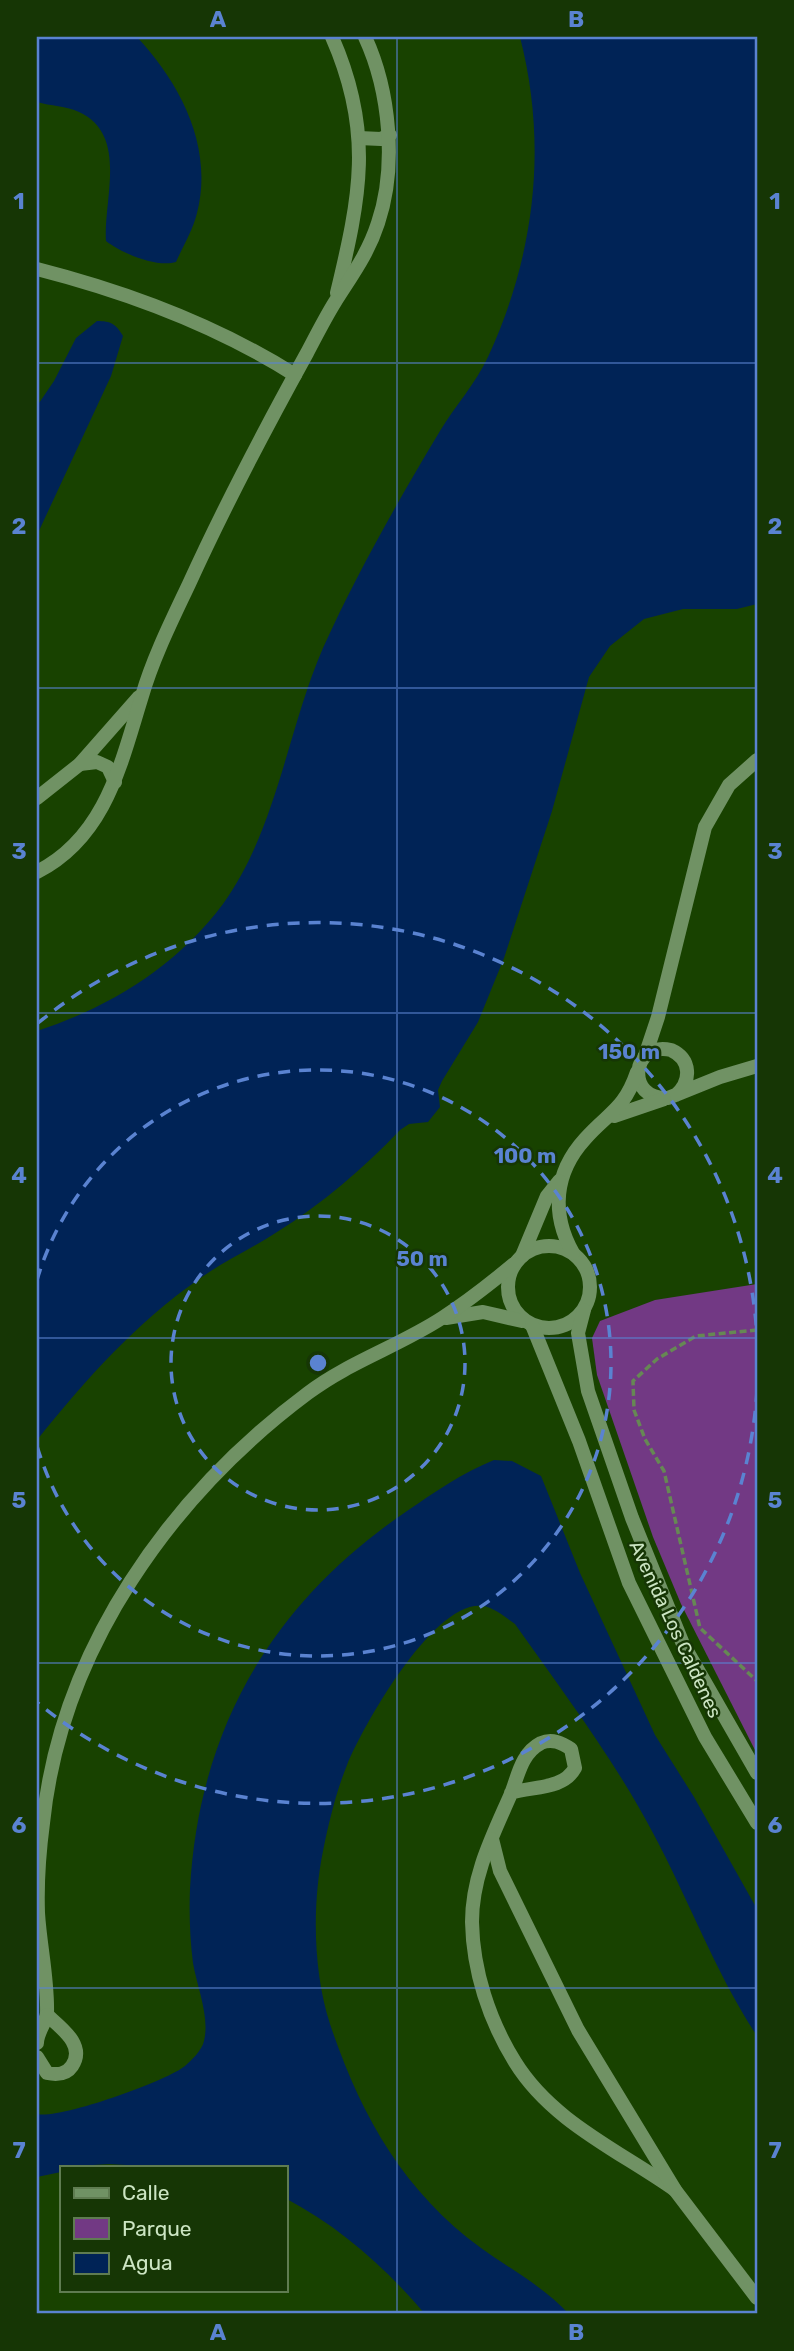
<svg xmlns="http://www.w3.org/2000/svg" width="794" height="2351" viewBox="0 0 794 2351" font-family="Rubik,sans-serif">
	<rect width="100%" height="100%" fill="#184200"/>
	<polygon fill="#723984" points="757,1284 757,1754 681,1604 653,1537 597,1375 592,1338 600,1321 655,1300"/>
	<g fill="#002356">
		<path d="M37 37H137C180 83 214 147 197 213 193 230 183 246 176 262 157 268 121 253 106 241 103 200 129 135 79 112 67 106 50 106 37 102Z"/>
		<path d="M520 37H757V604L737 609H683L644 619 610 646 589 677 552 811 504 958 478 1022 442 1081 438 1090 440 1107 428 1122 409 1124 400 1130C364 1168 322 1204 277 1232 251 1249 224 1261 199 1279 136 1323 85 1380 37 1440V1031C110 1007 176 967 223 904 277 829 287 731 323 648 357 573 398 501 440 431 455 406 476 383 488 357 535 255 548 146 520 37Z"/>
		<path d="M97 321C111 321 116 324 123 336L111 376 37 535V406L54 381 76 338Z"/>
		<path d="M494 1460 512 1461 541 1476 580 1573 655 1735 694 1797 757 1909V2036C715 1972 689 1900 653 1833 614 1759 563 1692 515 1624 505 1617 495 1608 483 1606 434 1599 363 1726 347 1765 336 1792 329 1822 323 1851 312 1905 313 1971 330 2024 360 2114 403 2191 481 2248 510 2269 544 2287 569 2314H425C385 2267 340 2227 285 2198V2167H162L109 2164 61 2167V2172L37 2177V2114C58 2120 167 2081 185 2066 192 2060 202 2050 204 2041 210 2017 197 1987 193 1963 190 1939 189 1914 190 1889 199 1727 273 1602 407 1511 435 1492 462 1473 494 1460Z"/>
	</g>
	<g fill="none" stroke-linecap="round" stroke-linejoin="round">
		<polyline stroke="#668854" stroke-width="3.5" stroke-dasharray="7 3.5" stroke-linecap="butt" points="757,1330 696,1336 657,1359 633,1381 634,1410 645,1439 664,1471 700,1628 757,1681"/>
		<g stroke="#709264" stroke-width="14">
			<path d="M332 37C374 132 360 197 337 293"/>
			<polyline points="359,138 381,139 390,135"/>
			<path d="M37 269C127 292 216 325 295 375"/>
			<polyline points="80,764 97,762 108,767 115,782"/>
			<polyline points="37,798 80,764 139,697"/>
			<path d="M37 872C106 837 121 763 142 696 153 658 172 620 189 584 225 505 265 429 307 353 316 336 325 318 335 302 352 275 368 254 378 223 397 167 390 91 365 37"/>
			<polyline points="645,1056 658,1017 705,827 729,785 757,760"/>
			<path d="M676 1095C692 1081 691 1059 671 1050 631 1041 625 1100 668 1098L720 1077 757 1066"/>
			<polyline points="614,1116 664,1099"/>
			<circle cx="549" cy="1287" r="41"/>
			<path d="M573 1253C551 1214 554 1173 585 1139 609 1112 624 1110 637 1072"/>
			<polyline points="522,1256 547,1196 559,1181"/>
			<polyline points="584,1310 578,1333 588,1391 632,1518 683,1644 757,1773"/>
			<polyline points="446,1318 483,1312 522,1321"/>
			<polyline points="532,1325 579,1441 629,1583 705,1737 757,1823"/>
			<path d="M511 1793C532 1786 563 1790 575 1768L571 1749C562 1743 552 1738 541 1743 520 1754 518 1778 510 1796 492 1837 472 1876 472 1922 473 1971 489 2020 515 2062 552 2122 620 2151 675 2190"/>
			<polyline points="492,1839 500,1871 578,2030 675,2190 757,2298"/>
			<path d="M37 2043C37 2032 46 2023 47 2013 48 1980 40 1946 38 1913 37 1883 39 1853 43 1823 61 1649 171 1495 308 1393 349 1362 399 1346 442 1318 467 1302 491 1283 514 1264"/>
			<path d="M37 2057 47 2073C57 2075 66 2075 72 2066 86 2045 61 2028 47 2015"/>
		</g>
	</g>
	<path fill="none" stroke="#5a83d1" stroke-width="2" stroke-opacity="0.55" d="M397 37V2314M37 363H757M37 688H757M37 1013H757M37 1338H757M37 1663H757M37 1988H757"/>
	<g fill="none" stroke="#5a83d1" stroke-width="3.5" stroke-dasharray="12 9">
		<circle cx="318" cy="1363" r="147"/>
		<path d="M37 1280A293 293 0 1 1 37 1446"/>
		<path d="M757 1390A440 440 0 0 1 38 1703M38 1023A440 440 0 0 1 757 1336"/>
	</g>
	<g text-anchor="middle" stroke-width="5" stroke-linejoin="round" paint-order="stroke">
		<g font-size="19" fill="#cce5c3" stroke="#163605">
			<text transform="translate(676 1629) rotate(65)" y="7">Avenida Los Caldenes</text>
		</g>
	</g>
	<circle cx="318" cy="1363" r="10" fill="#5a83d1" stroke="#163605" stroke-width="3.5"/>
	<g font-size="21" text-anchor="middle" font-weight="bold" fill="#5a83d1" stroke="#163605" stroke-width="5" stroke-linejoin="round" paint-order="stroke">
		<text x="629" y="1059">150 m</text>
		<text x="525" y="1163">100 m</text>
		<text x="422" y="1266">50 m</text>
	</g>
	<rect width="794" height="2351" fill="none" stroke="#163605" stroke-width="77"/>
	<rect x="60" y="2166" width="228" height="126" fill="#163605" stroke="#5f7c51" stroke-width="2"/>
	<rect x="74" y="2188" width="35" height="10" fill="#709264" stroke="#5f7c51" stroke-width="2"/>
	<text x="122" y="2200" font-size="21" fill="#cce5c3">Calle</text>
	<rect x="74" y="2218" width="35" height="21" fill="#723984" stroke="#5f7c51" stroke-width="2"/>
	<text x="122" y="2236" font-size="21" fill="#cce5c3">Parque</text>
	<rect x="74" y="2253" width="35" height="21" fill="#002356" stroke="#5f7c51" stroke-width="2"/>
	<text x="122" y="2270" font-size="21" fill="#cce5c3">Agua</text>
	<rect x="38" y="38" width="718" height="2274" fill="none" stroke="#5a83d1" stroke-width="2.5"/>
	<g font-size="23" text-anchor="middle" font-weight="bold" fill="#5a83d1">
		<text x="218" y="27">A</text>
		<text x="576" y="27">B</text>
		<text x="19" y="209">1</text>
		<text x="775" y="209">1</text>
		<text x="19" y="534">2</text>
		<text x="775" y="534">2</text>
		<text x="19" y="859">3</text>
		<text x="775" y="859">3</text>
		<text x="19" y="1183">4</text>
		<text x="775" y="1183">4</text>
		<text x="19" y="1508">5</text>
		<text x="775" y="1508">5</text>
		<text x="19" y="1833">6</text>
		<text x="775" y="1833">6</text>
		<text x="19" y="2158">7</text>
		<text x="775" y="2158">7</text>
		<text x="218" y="2340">A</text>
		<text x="576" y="2340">B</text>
	</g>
</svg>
